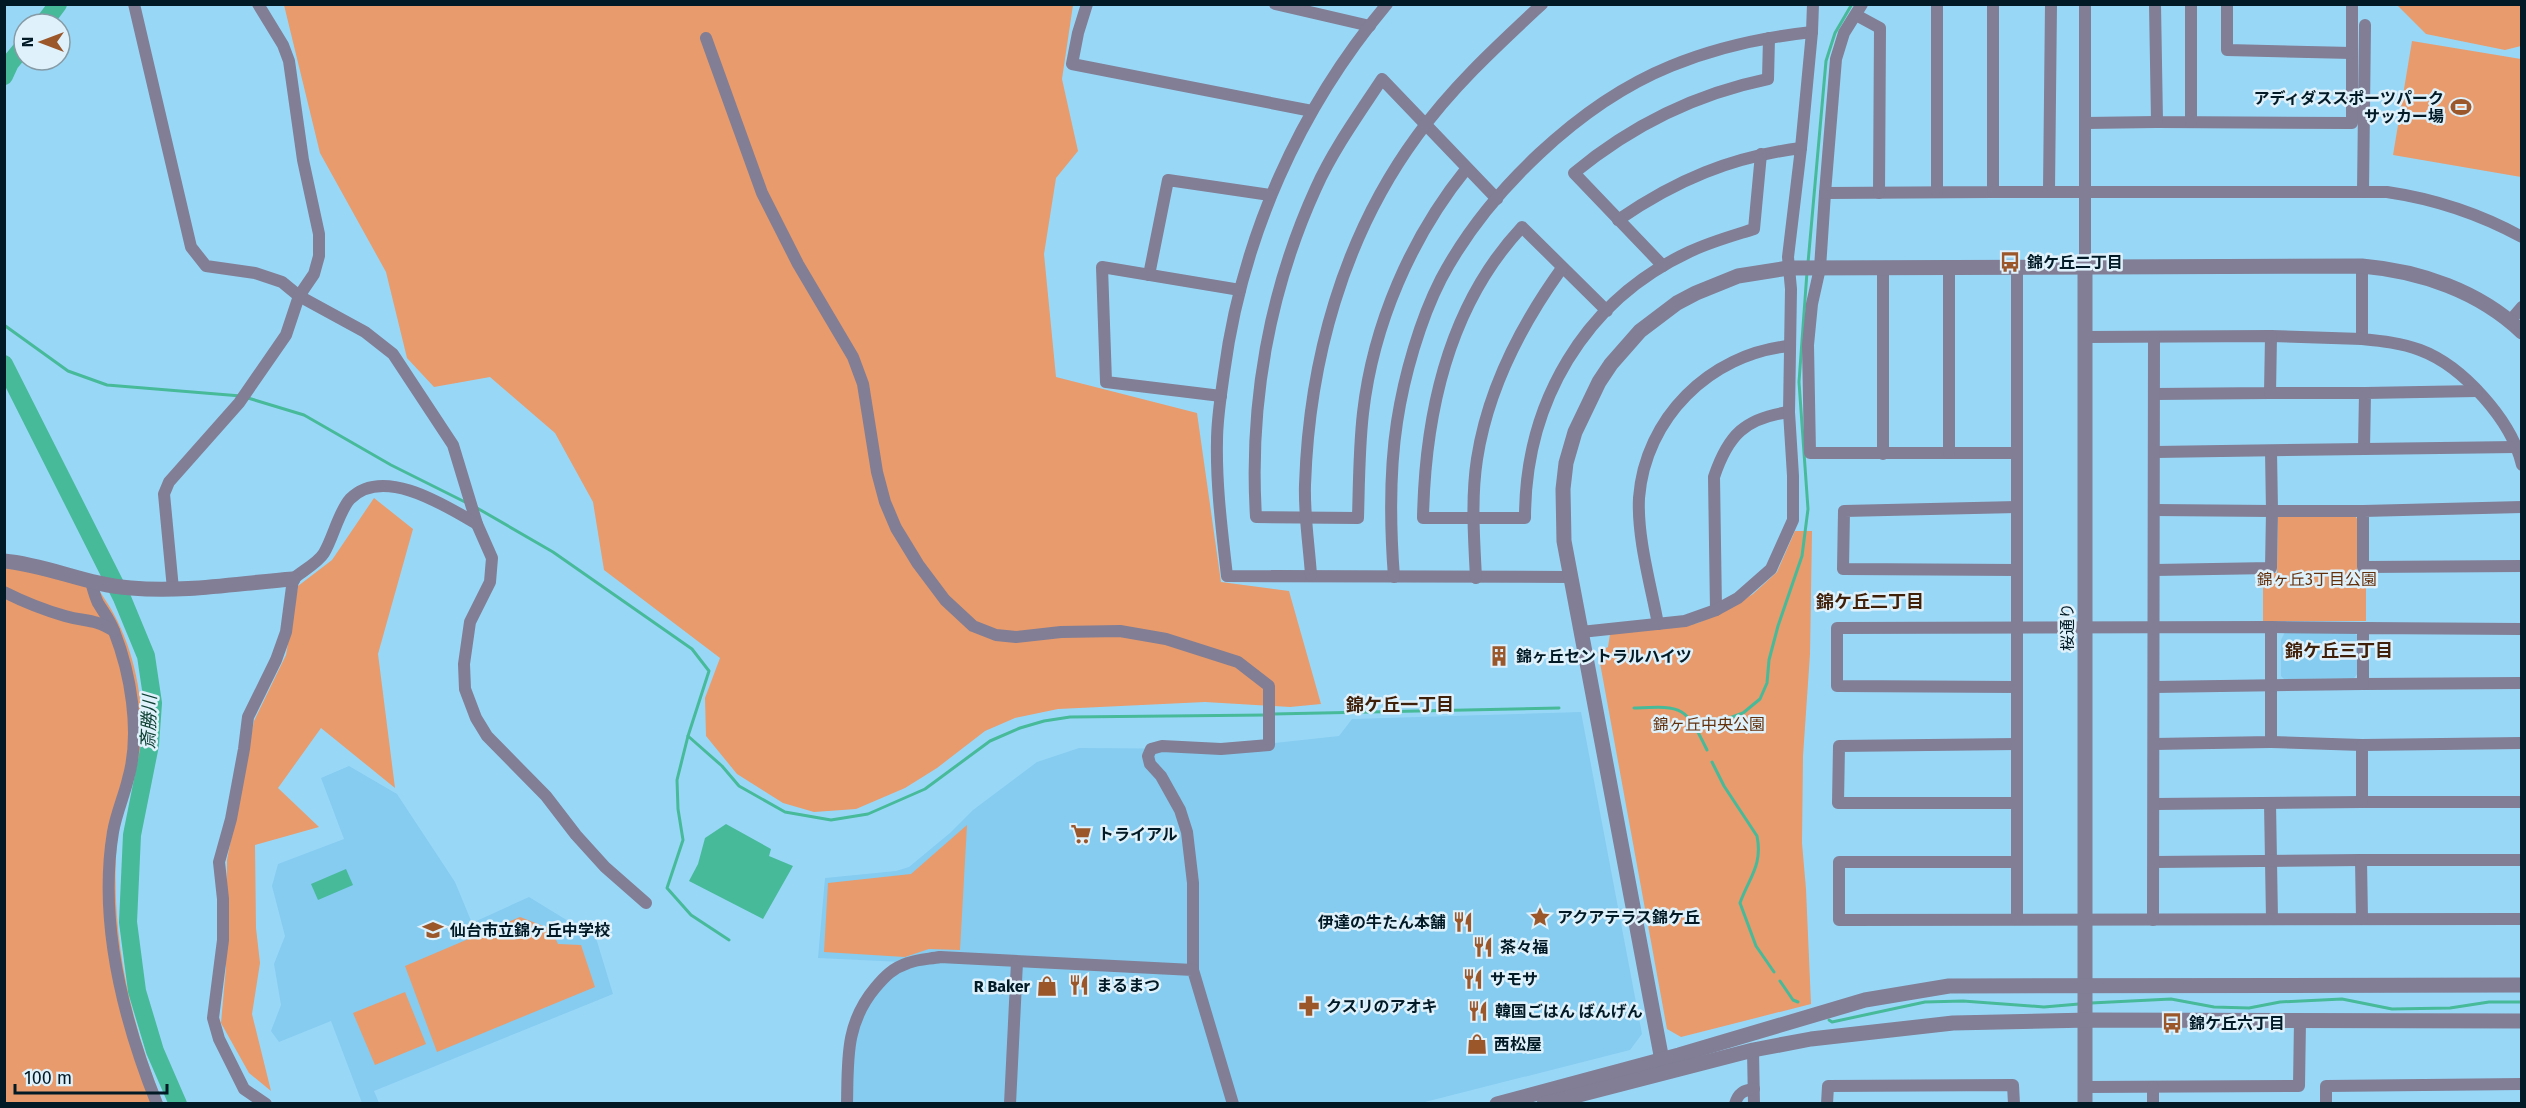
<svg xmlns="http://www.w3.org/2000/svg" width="2526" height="1108" viewBox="0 0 2526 1108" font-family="'Fira Sans','Noto Sans JP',sans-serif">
	<rect width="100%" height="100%" fill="#99d7f7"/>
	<g fill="#85ccf0">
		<polygon points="2285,632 2350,632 2357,635 2358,673 2354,678 2284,679 2281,676 2281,640"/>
		<polygon points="1581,712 1642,1034 1630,1050 1421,1103 847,1103 854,1022 902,962 818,958 825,878 896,871 909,867 950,833 973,810 1037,762 1079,748 1221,749 1339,736 1352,719"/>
		<polygon points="349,766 397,794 455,882 472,923 529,897 596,938 613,994 374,1091 379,1103 362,1103 331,1021 279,1042 271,1031 281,1005 274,964 285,936 272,886 278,864 344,839 321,778"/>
	</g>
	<g fill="#e89b6c">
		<polygon points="284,5 1073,5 1062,79 1078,151 1056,178 1044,254 1056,377 1197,413 1221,582 1289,591 1321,704 1290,707 1205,702 1058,709 1015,718 985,731 937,768 905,788 856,809 814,812 783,803 737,774 706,736 705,698 720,658 604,570 593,502 555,433 490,377 434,387 407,358 386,272 320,153"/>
		<polygon points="2397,5 2521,5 2521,46 2505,50 2426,34"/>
		<polygon points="2412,41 2521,59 2521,177 2393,155"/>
		<polygon points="374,498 413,529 378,654 395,788 321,728 278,788 319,827 255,845 256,928 260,963 252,1014 271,1091 249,1073 221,1023 226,967 227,860 254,721 286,655 298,586 332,560"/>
		<polygon points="2352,512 2358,520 2357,573 2366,573 2366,621 2263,621 2263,573 2277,573 2278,515"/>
		<polygon points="1795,531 1812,531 1810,654 1803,756 1802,843 1806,889 1811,1004 1681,1037 1667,1029 1598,652 1608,647 1610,634 1698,623 1734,606 1753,594 1777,572"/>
		<path d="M4 561C31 567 64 571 89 581 96 584 102 595 106 601 133 642 146 701 140 749 139 761 134 773 130 784 123 807 117 832 116 855 112 942 131 1024 163 1103H5Z"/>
		<polygon points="967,825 960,950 929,949 905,957 824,952 828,883 911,874"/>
		<polygon points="520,917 551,929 558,944 581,945 595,987 437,1052 405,966"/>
		<polygon points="405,992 426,1044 375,1065 353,1013"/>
	</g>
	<g fill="#47ba9a">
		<polygon points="726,824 771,849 769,856 793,866 763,919 689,881 698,864 705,838"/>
		<polygon points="346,869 353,885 318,900 311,884"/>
	</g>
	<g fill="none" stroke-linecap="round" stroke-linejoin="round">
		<g stroke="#47ba9a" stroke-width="3">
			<polyline points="1808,263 1826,61 1835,33 1852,4"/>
			<polyline points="4,325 68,371 107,385 241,396"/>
			<polyline points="248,398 304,415 391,465 465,502"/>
			<polyline points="477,508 553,552 692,649 709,671 688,736 722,766 739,786 785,812 831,820 868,814 925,789 990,741 1020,728 1044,721 1070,717 1266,715"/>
			<path d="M1634 708C1683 706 1685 705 1707 750"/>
			<polyline points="1273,714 1559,708"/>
			<polyline points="1697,730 1743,713 1760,699 1767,683 1769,660 1778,626 1802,556 1808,509 1799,382 1807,272"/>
			<polyline points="688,736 677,780 678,809 683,840 667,888 691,915 729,940"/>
			<path d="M1712 762 1724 786 1757 836C1763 865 1749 878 1740 903L1756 946 1774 972"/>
			<polyline points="1780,981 1793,1000 1798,1002"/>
			<polyline points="2091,1003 2171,999 2214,1007 2249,1008 2280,1002 2342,999 2392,1009 2450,1008 2489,1002 2522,1002"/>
			<polyline points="1829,1020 1832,1022 1925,1002 1963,1001 2044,1007 2079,1004"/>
		</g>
		<g stroke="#47ba9a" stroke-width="18">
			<polyline points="43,24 58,4"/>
			<polyline points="4,76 10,63 24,46"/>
			<polyline points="4,364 122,598 146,656 153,703 150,745 132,835 128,922 137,991 155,1051 178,1104"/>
		</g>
		<g stroke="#817e95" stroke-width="12">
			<polyline points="134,4 191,247 206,266 255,273 282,282 299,296 365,332 393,354 453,445 477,524 492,558 490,582 470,622 464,664 465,689 476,718 487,736 546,796 576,835 605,867 646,903"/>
			<polyline points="1087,4 1078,33 1072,64 1312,111"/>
			<polyline points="1275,4 1370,26"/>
			<path d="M1387 4C1299 109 1242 237 1224 373 1221 395 1217 418 1217 441 1216 486 1222 531 1227 576L1571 577"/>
			<polyline points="1993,4 1993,192 1825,193 1820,268 1812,304 1808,345 1810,453 2017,453"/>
			<polyline points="2155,4 2157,122 2352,123 2352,4"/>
			<polyline points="2227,4 2227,50 2352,53"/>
			<polyline points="1856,15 1880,28 1879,193"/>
			<polyline points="706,38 762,193 798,264 853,357 863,384 877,472 885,502 896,528 918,564 945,600 973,626 996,635 1016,637 1061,632 1120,631 1166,639 1238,662 1269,686 1269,745 1221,749 1162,746 1151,749 1148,756 1150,764 1161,776 1180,810 1187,832 1193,883 1193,970"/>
			<polyline points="2191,122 2191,4"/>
			<polyline points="2085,123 2157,122"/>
			<path d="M1467 168C1411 237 1373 325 1363 413 1359 448 1359 483 1358 518L1256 517C1249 404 1269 291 1316 188 1333 150 1359 114 1382 79L1497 199"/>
			<polyline points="2049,190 2051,4"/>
			<polyline points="1937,192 1937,4"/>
			<path d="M1993 192H2387C2435 199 2478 213 2522 237"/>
			<polyline points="2363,192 2365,25"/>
			<polyline points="1825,193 1836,59 1844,33 1862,4"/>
			<path d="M1618 220C1676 180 1731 157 1801 148"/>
			<path d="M1663 266 1574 173C1632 125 1695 94 1768 79L1769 38"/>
			<path d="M2362 266V339C2382 341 2401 343 2420 350 2463 366 2512 421 2522 465"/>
			<polyline points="1883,267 1883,454"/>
			<polyline points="1949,267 1949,453"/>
			<polyline points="2085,268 2085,4"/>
			<polyline points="1149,275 1168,180 1270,195"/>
			<path d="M1607 311 1522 227C1449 305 1425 414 1423 518H1525C1525 403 1584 301 1689 252 1710 242 1732 236 1754 229L1761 154"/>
			<polyline points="2510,321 2522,307"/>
			<polyline points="2271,336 2362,339"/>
			<polyline points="2085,337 2271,336 2270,393 2154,394"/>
			<polyline points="2477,391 2365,393 2364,449 2516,447"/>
			<polyline points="2270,393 2365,393"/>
			<polyline points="1221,396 1106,382 1102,267 1240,290"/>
			<polyline points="2155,452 2364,449"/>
			<polyline points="2017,507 1844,511 1843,569 2017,570"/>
			<polyline points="2522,507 2363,511 2363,567 2522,566"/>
			<polyline points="2155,510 2272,511 2271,451"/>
			<polyline points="2155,570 2271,568 2272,511 2363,511"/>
			<path d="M1311 575C1309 545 1304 515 1305 485 1309 361 1343 237 1417 136 1452 87 1498 45 1542 4"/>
			<path d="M1394 577C1390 525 1389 474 1397 422 1404 376 1420 320 1441 279 1487 192 1580 103 1671 66 1715 48 1766 37 1812 32"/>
			<path d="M1476 578C1474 538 1471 498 1477 459 1488 388 1521 325 1562 268"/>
			<path d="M91 582C93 589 95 597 98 603 104 613 110 620 114 631 123 654 129 677 132 702 135 726 135 755 128 779 124 796 116 814 113 832 98 923 123 1019 157 1104"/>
			<polyline points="173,589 164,494 169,482 239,403 286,335 299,296 314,274 319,256 319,234 303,160 289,61 283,45 258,4"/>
			<path d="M4 592C24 602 44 610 65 616 86 622 93 618 114 631"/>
			<path d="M1716 610 1714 477C1728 435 1745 418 1789 412"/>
			<path d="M1658 624C1651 586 1637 538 1639 498 1645 418 1710 354 1789 346"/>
			<polyline points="2271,627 2363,628"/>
			<polyline points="2522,629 2363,628 2363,684 2522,683"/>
			<polyline points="1581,632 1685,621 1716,610 1738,598 1771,569 1793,520 1793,476 1789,412 1791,289 1788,257 1801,148 1812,32 1813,4"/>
			<polyline points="2017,687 1837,686 1837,628 2271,627 2271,742 2154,744"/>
			<polyline points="2154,687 2363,684"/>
			<polyline points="2271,742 2362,745"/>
			<polyline points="2522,743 2362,745 2362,802 2522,802"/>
			<polyline points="2017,744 1839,746 1838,803 2017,803"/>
			<polyline points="2270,803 2272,919"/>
			<polyline points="2154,804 2362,802"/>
			<polyline points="2017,862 1839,862 1839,920 2522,919"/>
			<polyline points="2154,862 2361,860"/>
			<polyline points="2017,919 2017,267"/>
			<polyline points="2362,919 2361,860 2522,860"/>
			<polyline points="2153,920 2154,337"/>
			<polyline points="1753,1050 1754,1104"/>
			<polyline points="2085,1087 2299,1086 2300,1020"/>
			<polyline points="2153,1087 2153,1104"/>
			<path d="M266 1104 244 1089 219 1039 213 1018 223 940V899L219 862 231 819 244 749 248 717 276 660 286 632 293 579C302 571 318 563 324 553 333 538 339 511 350 499 383 465 446 506 477 524"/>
			<path d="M847 1104C848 1060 845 1024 875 988 885 976 893 968 908 963 918 959 930 959 940 957L1193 970 1233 1104"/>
			<polyline points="1010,1104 1017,962"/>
			<path d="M1735 1104C1738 1093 1744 1090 1754 1089"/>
			<polyline points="1827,1104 1828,1086 2013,1085 2014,1104"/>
			<polyline points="2326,1104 2326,1086 2522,1084"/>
		</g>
		<g stroke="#817e95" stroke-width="15">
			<polyline points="2085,268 2085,1104"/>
			<path d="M4 561C48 565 87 585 131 588 184 593 239 583 293 579"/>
			<path d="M1664 1071 1564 541 1563 489 1566 463 1575 432 1599 382 1611 364 1640 331 1677 303 1696 293 1738 276 1788 268 2362 266C2420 271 2479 291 2522 332"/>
			<polyline points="1497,1104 1679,1055 1865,1000 1949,986 2522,985"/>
			<polyline points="1544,1104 1753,1050 1811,1039 1953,1023 2091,1020 2522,1021"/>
		</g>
	</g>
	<defs>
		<g id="stadium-bare" transform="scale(1.62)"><path d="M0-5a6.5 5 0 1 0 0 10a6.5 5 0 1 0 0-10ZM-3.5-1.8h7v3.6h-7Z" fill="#9b562a" stroke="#dff1fb" stroke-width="2.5" paint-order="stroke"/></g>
		<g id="bus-bare" transform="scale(1.62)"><path d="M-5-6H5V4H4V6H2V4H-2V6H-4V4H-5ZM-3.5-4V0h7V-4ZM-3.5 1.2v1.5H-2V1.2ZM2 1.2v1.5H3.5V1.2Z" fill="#9b562a" stroke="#dff1fb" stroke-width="2.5" paint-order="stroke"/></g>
		<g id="building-bare" transform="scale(1.62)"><path d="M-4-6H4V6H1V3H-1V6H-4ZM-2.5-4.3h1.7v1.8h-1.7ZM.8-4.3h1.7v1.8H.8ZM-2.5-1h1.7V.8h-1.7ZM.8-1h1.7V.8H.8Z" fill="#9b562a" stroke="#dff1fb" stroke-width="2.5" paint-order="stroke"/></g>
		<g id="supermarket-bare" transform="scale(1.62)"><path d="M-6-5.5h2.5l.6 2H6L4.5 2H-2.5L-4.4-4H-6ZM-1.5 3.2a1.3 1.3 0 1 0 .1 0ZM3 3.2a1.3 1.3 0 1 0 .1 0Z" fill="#9b562a" stroke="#dff1fb" stroke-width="2.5" paint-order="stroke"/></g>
		<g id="sight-bare" transform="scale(1.62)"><path d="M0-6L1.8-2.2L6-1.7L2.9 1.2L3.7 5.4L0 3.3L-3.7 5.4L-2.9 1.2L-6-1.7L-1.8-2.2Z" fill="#9b562a" stroke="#dff1fb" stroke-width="2.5" paint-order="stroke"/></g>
		<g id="restaurant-bare" transform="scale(1.62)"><path d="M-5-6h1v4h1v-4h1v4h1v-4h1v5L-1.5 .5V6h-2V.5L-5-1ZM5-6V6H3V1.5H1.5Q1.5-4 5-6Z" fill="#9b562a" stroke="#dff1fb" stroke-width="2.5" paint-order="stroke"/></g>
		<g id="school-bare" transform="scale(1.62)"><path d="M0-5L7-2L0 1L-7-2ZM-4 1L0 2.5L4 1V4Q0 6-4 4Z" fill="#9b562a" stroke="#dff1fb" stroke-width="2.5" paint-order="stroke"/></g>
		<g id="shop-bare" transform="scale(1.62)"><path d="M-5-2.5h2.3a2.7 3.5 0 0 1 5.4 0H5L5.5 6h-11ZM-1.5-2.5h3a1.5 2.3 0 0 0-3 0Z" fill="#9b562a" stroke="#dff1fb" stroke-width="2.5" paint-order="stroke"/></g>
		<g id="pharmacy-bare" transform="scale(1.62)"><path d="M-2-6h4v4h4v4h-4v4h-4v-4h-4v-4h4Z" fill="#9b562a" stroke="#dff1fb" stroke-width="2.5" paint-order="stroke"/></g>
	</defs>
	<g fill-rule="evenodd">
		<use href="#stadium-bare" x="2461" y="107"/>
		<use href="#bus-bare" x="2010" y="262"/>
		<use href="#building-bare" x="1499" y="656"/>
		<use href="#supermarket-bare" x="1081" y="834"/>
		<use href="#sight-bare" x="1540" y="917"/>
		<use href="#restaurant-bare" x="1463" y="922"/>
		<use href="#school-bare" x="433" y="930"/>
		<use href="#restaurant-bare" x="1483" y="947"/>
		<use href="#restaurant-bare" x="1473" y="979"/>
		<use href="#restaurant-bare" x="1079" y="985"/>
		<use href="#shop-bare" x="1047" y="986"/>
		<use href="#pharmacy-bare" x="1309" y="1006"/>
		<use href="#restaurant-bare" x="1478" y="1011"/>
		<use href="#bus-bare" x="2172" y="1023"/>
		<use href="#shop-bare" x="1477" y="1044"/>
	</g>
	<g text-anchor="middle" stroke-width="5" stroke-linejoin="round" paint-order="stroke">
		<g font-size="16" font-weight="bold" fill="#011a25" stroke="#dff1fb" text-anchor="start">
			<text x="2444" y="104" text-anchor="end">アディダススポーツパーク<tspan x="2444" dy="18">サッカー場</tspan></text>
			<text x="2027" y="268">錦ケ丘二丁目</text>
			<text x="1516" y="662">錦ヶ丘セントラルハイツ</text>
			<text x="1098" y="840">トライアル</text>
			<text x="1557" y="923">アクアテラス錦ケ丘</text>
			<text x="1446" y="928" text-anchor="end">伊達の牛たん本舗</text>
			<text x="450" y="936">仙台市立錦ヶ丘中学校</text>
			<text x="1500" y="953">茶々福</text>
			<text x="1490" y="985">サモサ</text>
			<text x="1096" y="991">まるまつ</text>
			<text x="1030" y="992" text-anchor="end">R Baker</text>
			<text x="1326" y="1012">クスリのアオキ</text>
			<text x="1495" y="1017">韓国ごはん ばんげん</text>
			<text x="2189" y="1029">錦ケ丘六丁目</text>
			<text x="1494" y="1050">西松屋</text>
		</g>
		<g font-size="16" fill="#63300c" stroke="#dff1fb">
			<text x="2317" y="585">錦ヶ丘3丁目公園</text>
			<text x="1709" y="730">錦ヶ丘中央公園</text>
		</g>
		<g font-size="16" fill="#011a25" stroke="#dff1fb">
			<text transform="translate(2067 627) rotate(-90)" y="6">桜通り</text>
		</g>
		<g font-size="18" font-weight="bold" fill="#41200a" stroke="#dff1fb">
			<text x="1870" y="608">錦ケ丘二丁目</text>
			<text x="2339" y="657">錦ケ丘三丁目</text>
			<text x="1400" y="711">錦ケ丘一丁目</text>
		</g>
		<g font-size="18" font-style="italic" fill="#0e4033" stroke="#dff1fb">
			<text transform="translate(149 722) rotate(-88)" y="6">斎勝川</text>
		</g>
	</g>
	<rect width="2526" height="1108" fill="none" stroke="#011a25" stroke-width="12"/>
	<g transform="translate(42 42) rotate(270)"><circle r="28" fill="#dff1fb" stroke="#869ba5" stroke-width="1.5"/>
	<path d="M0-4.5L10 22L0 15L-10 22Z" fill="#9b562a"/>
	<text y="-9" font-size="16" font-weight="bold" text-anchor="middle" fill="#011a25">N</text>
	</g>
	<path d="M15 1084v9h152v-9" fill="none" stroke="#011a25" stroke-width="3"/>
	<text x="24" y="1084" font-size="18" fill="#011a25" stroke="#dff1fb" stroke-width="4.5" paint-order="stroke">100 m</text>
</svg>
